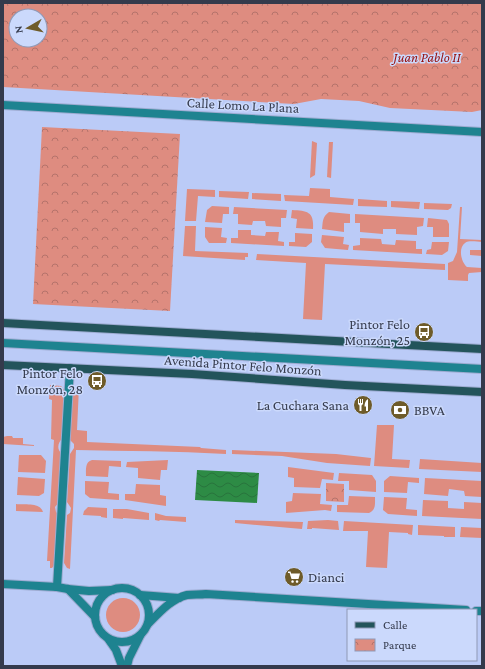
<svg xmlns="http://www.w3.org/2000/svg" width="485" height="669" viewBox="0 0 485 669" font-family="'Crimson Pro',serif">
	<defs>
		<pattern id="park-crowns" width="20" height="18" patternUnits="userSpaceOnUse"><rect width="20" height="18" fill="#de8c80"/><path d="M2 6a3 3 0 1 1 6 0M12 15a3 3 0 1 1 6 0" fill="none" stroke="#b5736b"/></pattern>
		<pattern id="water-waves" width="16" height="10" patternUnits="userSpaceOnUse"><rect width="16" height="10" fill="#2d8b45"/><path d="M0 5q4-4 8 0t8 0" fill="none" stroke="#27733c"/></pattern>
	</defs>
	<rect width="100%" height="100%" fill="#bbcbf7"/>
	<g fill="#de8c80">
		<polygon points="312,141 317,143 315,175 310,178"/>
		<polygon points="329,142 333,142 331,178 327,177"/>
		<polygon points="310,188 330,189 330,197 354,199 353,205 285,201 284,195 309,196"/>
		<polygon points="187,189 215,190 215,197 198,196 196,221 185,221"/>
		<polygon points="219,191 249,192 248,199 219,197"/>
		<polygon points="252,193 281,194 281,201 252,199"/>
		<polygon points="358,199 387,201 387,207 358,206"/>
		<polygon points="391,201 420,202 419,209 391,207"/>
		<polygon points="424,203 452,204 451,208 448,210 424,209"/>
		<polygon points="212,206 229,207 229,214 223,214 222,223 205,222 207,210"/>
		<polygon points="234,207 287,210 286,218 281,218 281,227 266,226 265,221 253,221 252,225 238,224 238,214 233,214"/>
		<path d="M460 207H462L460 239 482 240V242C477 242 469 240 465 243 458 248 461 262 467 267L482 268V272L469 273 468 275V281L448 280V263L453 261 457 252Z"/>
		<path d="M292 210C307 211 314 211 313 229L296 228 297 219 291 218Z"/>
		<path d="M329 212 350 214V223H344V232L322 229C323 222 322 217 329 212Z"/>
		<polygon points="355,214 424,218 423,226 417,227 417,235 396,234 396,229 383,229 383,234 360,232 360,223 355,223"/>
		<polygon points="428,218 447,220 449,224 449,237 433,237 433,227 427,227"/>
		<polygon points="185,226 196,226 195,251 248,253 248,257 245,257 245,260 183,256"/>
		<polygon points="205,227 222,228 221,237 227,238 226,243 209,243 205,237"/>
		<polygon points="238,230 251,230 251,235 265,236 266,232 279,232 278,241 284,242 284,246 231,243 231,238 238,238"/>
		<polygon points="295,233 312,234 312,242 306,247 289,246 289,242 295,242"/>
		<polygon points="322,235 344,237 343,244 349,245 348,250 325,248 321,242"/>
		<polygon points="360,238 381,239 382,244 395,245 396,240 416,241 416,249 422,249 422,254 353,250 353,246 360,245"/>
		<polygon points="432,242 449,242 448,251 442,255 426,254 427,250 431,249"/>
		<polygon points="470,250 482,250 482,256 470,255"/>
		<polygon points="257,254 445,264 445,270 325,264 322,320 303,319 306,263 256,260"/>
		<path d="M50 385 61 386 66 392 63 438C58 442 56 449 62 454L60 501 55 507 56 512 59 515 56 563 52 568H50V561H47L54 440 51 439 52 400 49 399Z"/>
		<path d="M77 387H79L77 430 87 431V442L200 447 201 448 226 450V454C176 451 126 451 76 450L70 569 67 568 64 563 67 515 70 513 71 508 67 502 70 454 74 448V444L70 440 73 392Z"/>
		<polygon points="377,425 394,425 392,459 410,460 409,468 374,466"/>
		<polygon points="7,436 12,436 13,438 23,438 23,444 34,445 34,446 3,444 3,437"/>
		<polygon points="232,450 336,454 371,458 370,466 327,463 282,456 232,454"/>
		<polygon points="19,455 41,455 46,461 45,473 18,472"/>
		<polygon points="420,459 482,463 482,472 419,469"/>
		<path d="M92 460 121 461V467L109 466 108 477 86 476C86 469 85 462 92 460Z"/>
		<polygon points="168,460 167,470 161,470 160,480 138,478 138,468 126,467 127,462"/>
		<polygon points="288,467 334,473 333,480 322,479 320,488 294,487 294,478 288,477"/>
		<polygon points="339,473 372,475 376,481 376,492 349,490 349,481 338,481"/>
		<polygon points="390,476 419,478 419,483 408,482 407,493 384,492 384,481"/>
		<polygon points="18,477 45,479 44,493 39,496 17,495"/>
		<polygon points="425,478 482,481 482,497 465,496 464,491 449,489 448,496 424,494"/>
		<polygon points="85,481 109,482 108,493 119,494 119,500 90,498 85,494"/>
		<polygon points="136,484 160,485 160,495 166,496 166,506 125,500 125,494 135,494"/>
		<polygon points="293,493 321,494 320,504 332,505 331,511 325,510 286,513 286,502 292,501"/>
		<path d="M349 496 375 497C375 504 376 510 369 513L337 512V505H348Z"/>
		<polygon points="384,497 407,498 406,509 417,510 417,516 388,514 383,510"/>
		<polygon points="423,500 448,501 448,508 464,509 464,502 482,503 482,519 422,516"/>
		<path d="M16 504C25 505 40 502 43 512L16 511Z"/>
		<polygon points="88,507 107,508 107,518 101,517 101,516 83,515 84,511"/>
		<polygon points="113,509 127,509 149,513 149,520 123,518 123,519 113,518"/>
		<polygon points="155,513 166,516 186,517 186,522 160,520 159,521 155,520"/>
		<polygon points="235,520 303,522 302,529 235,523"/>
		<polygon points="328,520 338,521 339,530 312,528 312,529 307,529 308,521"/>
		<polygon points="344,521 413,525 412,535 408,534 408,533 389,532 387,568 366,567 368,531 343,531"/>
		<polygon points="418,525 455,527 455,537 444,537 444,536 418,535"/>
		<polygon points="461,527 482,528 482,538 460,537"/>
		<circle cx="123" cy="615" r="17"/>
	</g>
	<g fill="url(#park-crowns)" fill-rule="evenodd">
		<path d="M3 3H482V110L472 112 390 108 359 101 321 99 294 104 3 87ZM16 16H40V40H16Z"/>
		<polygon points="42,127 180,134 170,311 33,304"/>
		<polygon points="326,483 344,484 344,502 326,501"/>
	</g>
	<polygon fill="url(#water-waves)" points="197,470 259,473 257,503 195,500"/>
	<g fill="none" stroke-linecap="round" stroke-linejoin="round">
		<g stroke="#9dabd1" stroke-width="10">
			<g id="street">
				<polyline points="3,105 482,132"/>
				<polyline points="3,343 482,369"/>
				<polyline points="3,584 57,587 68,589 89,591 112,590"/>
				<polyline points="57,587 70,368"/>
				<circle cx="122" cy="615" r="27"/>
				<polyline points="68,589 95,617"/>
				<polyline points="140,595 179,598"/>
				<polyline points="476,611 482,611"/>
				<path d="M148 624C159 613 171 599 187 595 193 594 200 595 206 594L466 610"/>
				<polyline points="109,640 116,650 122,666"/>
				<polyline points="127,666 129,658 140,636"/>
			</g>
		</g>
		<g stroke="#9dabd1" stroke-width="10">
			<g id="secondary">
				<polyline points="3,323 482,349"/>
				<polyline points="3,365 192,374 345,385 482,392"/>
			</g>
		</g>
		<use href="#street" stroke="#1e8390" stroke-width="8"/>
		<use href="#secondary" stroke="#23545b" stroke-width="8"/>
	</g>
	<defs>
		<g id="bus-disc" transform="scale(1)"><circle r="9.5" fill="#6e5b29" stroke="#cbd9fc"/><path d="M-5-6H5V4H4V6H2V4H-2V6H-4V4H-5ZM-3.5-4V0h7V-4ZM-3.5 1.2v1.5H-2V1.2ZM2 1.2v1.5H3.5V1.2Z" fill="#fff"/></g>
		<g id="restaurant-disc" transform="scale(1)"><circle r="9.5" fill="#6e5b29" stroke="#cbd9fc"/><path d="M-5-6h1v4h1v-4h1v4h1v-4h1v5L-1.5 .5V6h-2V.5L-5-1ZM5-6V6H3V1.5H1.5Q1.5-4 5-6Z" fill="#fff"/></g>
		<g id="bank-disc" transform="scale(1)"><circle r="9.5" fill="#6e5b29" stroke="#cbd9fc"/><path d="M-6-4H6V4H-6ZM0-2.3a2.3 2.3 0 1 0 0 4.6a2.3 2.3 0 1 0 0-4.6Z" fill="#fff"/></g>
		<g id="supermarket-disc" transform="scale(1)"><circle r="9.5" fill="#6e5b29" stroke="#cbd9fc"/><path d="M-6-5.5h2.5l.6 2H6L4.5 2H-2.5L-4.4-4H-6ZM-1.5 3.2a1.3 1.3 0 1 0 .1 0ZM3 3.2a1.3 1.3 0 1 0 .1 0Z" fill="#fff"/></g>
	</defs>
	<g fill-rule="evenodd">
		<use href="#bus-disc" x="424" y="332"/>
		<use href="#bus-disc" x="97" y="381"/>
		<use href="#restaurant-disc" x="363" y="405"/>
		<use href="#bank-disc" x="400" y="410"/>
		<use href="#supermarket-disc" x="294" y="577"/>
	</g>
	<g text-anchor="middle" stroke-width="3" stroke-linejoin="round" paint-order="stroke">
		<g font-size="14" font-style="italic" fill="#960e0c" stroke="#cbd9fc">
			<text x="427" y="62">Juan Pablo II</text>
		</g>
		<g font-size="14" fill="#343a4c" stroke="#cbd9fc">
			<text transform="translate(243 105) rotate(3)" y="5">Calle Lomo La Plana</text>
			<text transform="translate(243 365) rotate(4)" y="5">Avenida Pintor Felo Monzón</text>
		</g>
		<g font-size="14" fill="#343a4c" stroke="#cbd9fc" text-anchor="end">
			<text x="410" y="329">Pintor Felo<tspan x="410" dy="16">Monzón, 25</tspan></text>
			<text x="83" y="378">Pintor Felo<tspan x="83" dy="16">Monzón, 28</tspan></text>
			<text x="349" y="410">La Cuchara Sana</text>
			<text x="414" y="415" text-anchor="start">BBVA</text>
			<text x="308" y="582" text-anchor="start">Dianci</text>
		</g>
	</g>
	<rect width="485" height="669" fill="none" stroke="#343a4c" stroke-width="8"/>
	<rect x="347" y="609" width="130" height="52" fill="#cbd9fc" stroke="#8f99b6"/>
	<rect x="355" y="622" width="20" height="6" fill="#23545b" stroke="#8f99b6"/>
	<text x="383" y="629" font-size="12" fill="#343a4c">Calle</text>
	<rect x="355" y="639" width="20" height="12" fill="url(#park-crowns)" stroke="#8f99b6"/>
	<text x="383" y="649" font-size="12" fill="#343a4c">Parque</text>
	<g transform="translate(28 28) rotate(261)"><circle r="19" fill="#cbd9fc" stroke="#8f99b6"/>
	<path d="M0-3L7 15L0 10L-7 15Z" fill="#6e5b29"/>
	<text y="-6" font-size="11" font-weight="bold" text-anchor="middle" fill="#343a4c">N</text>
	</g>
</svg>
